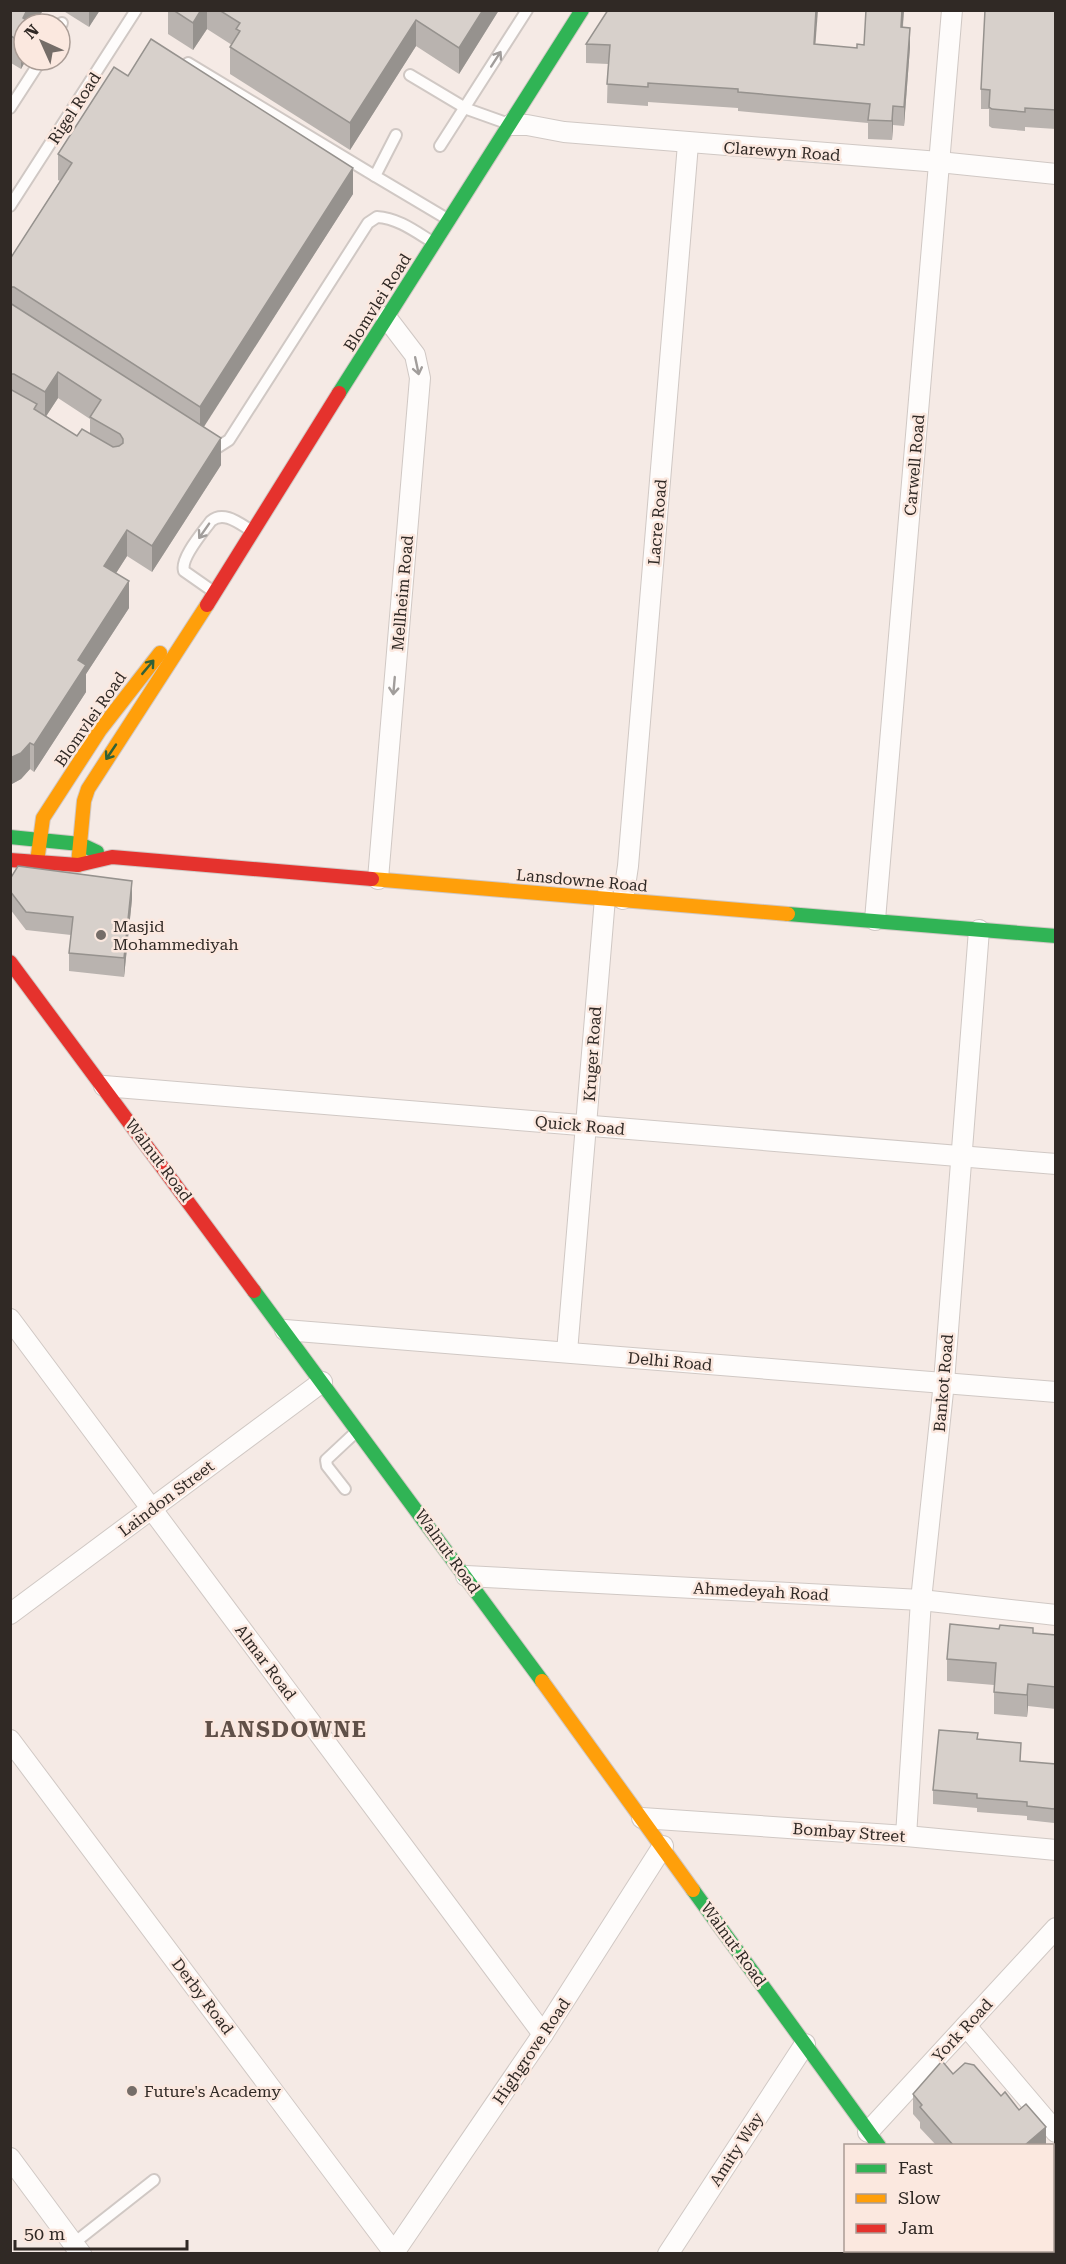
<svg xmlns="http://www.w3.org/2000/svg" width="1066" height="2264" viewBox="0 0 1066 2264" font-family="'Roboto Serif',serif">
	<rect width="100%" height="100%" fill="#f5eae5"/>
	<g fill="none" stroke-linecap="round" stroke-linejoin="round">
		<g stroke="#d0c8c4" stroke-width="14">
			<g id="lane">
				<polyline points="60,27 62,23"/>
				<polyline points="188,63 375,176"/>
				<polyline points="410,75 467,109 509,124"/>
				<polyline points="10,108 41,60"/>
				<polyline points="396,135 375,176 449,220"/>
				<polyline points="440,146 527,10"/>
				<polyline points="10,206 136,10"/>
				<path d="M210 446 218 447 229 440 368 223 377 217C398 218 416 232 434 243"/>
				<path d="M214 592 184 571C180 558 203 532 211 521 224 510 240 524 252 531"/>
				<polyline points="345,1489 327,1466 326,1460 357,1431"/>
				<polyline points="74,2243 154,2180"/>
			</g>
		</g>
		<g stroke="#d0c8c4" stroke-width="22">
			<g id="street">
				<polyline points="510,125 527,125 564,132 939,162 1056,174"/>
				<polyline points="378,879 420,378 415,355 386,317"/>
				<polyline points="623,899 628,866 688,144"/>
				<polyline points="875,920 952,10"/>
				<polyline points="104,1086 1056,1164"/>
				<polyline points="10,1319 543,2034"/>
				<polyline points="285,1330 1056,1392"/>
				<polyline points="567,1352 605,898"/>
				<polyline points="466,1576 921,1600 1056,1615"/>
				<polyline points="10,1614 322,1382"/>
				<polyline points="10,1740 395,2254"/>
				<polyline points="642,1818 906,1836 1056,1850"/>
				<polyline points="906,1836 921,1600 944,1382 979,930"/>
				<polyline points="966,2026 1056,2132"/>
				<polyline points="868,2132 1056,1928"/>
				<polyline points="10,2158 81,2254"/>
				<polyline points="961,2250 963,2254"/>
				<polyline points="393,2254 543,2034 663,1846"/>
				<polyline points="668,2254 805,2044"/>
				<polyline points="943,2254 945,2250"/>
			</g>
		</g>
		<g stroke="#d0c8c4" stroke-width="16">
			<g id="fast">
				<polyline points="339,393 582,10"/>
				<polyline points="10,837 80,844 97,852"/>
				<polyline points="788,914 1056,936"/>
				<polyline points="254,1291 542,1681"/>
				<polyline points="693,1890 879,2146"/>
			</g>
		</g>
		<g stroke="#d0c8c4" stroke-width="16">
			<g id="slow">
				<polyline points="37,862 43,818 100,730 160,653"/>
				<polyline points="78,865 84,801 88,789 207,605"/>
				<polyline points="372,879 788,914"/>
				<polyline points="542,1681 693,1890"/>
			</g>
		</g>
		<g stroke="#d0c8c4" stroke-width="16">
			<g id="jam">
				<polyline points="207,605 339,393"/>
				<polyline points="10,860 78,865 112,857 372,879"/>
				<polyline points="10,962 254,1291"/>
			</g>
		</g>
		<use href="#lane" stroke="#fefcfb" stroke-width="10"/>
		<use href="#street" stroke="#fefcfb" stroke-width="20"/>
		<use href="#fast" stroke="#30b455" stroke-width="14"/>
		<use href="#slow" stroke="#ff9f0a" stroke-width="14"/>
		<use href="#jam" stroke="#e5322d" stroke-width="14"/>
	</g>
	<g fill="#b9b3af" fill-rule="evenodd">
		<polygon points="10,10 43,10 35,24 24,24 24,60 26,60 21,69 11,63"/>
		<polygon points="62,10 100,10 89,27"/>
		<polygon points="168,10 499,10 459,74 416,46 350,150 230,74 230,47 232,45 207,29 193,50 168,34"/>
		<polygon points="864,10 904,10 903,27 910,47 904,126 893,125 892,140 868,139 868,123 738,111 738,108 648,102 648,106 607,103 608,64 586,63 586,44 815,45 857,48 864,45 866,11"/>
		<polygon points="1056,10 1056,129 1025,127 1025,131 992,128 989,126 989,109 981,109 981,89"/>
		<path d="M128 76 353 194 203 427 221 465 152 572 127 556 116 573 129 608 86 674V692L34 772 30 769 21 779 10 785V259L60 181 58 180V154ZM58 398 90 419V434L77 436 46 416Z"/>
		<polygon points="10,879 132,899 124,977 69,971 69,953 71,935 26,930 10,909"/>
		<polygon points="999,1629 1056,1635 1056,1709 1028,1706 1027,1717 994,1714 994,1685 947,1681 947,1659"/>
		<polygon points="978,1739 1021,1761 1056,1764 1056,1818 1054,1823 1027,1820 1027,1816 977,1812 977,1808 933,1804 933,1790"/>
		<polygon points="953,2074 1046,2145 936,2145 920,2128 920,2122 913,2114 913,2094"/>
	</g>
	<g fill="#96928e">
		<polygon points="27,10 43,10 35,24 24,24 24,60 26,60 21,69 21,42 23,18"/>
		<polygon points="89,10 100,10 89,27"/>
		<polygon points="201,10 207,10 207,29 193,50 193,23"/>
		<polygon points="483,10 499,10 459,74 459,48"/>
		<polygon points="816,10 818,10 814,63 814,44"/>
		<polygon points="902,10 904,10 901,46 901,27"/>
		<polygon points="416,20 416,46 350,150 350,123"/>
		<polygon points="910,28 910,47 904,126 904,107"/>
		<polygon points="11,36 11,63 10,64 10,37"/>
		<polygon points="893,106 893,125 892,140 892,121"/>
		<polygon points="353,168 353,194 200,433 200,407"/>
		<polygon points="58,372 58,398 45,418 45,392"/>
		<polygon points="221,438 221,465 152,572 152,546"/>
		<polygon points="127,530 127,556 104,592 104,566"/>
		<polygon points="129,581 129,608 86,674 86,692 34,772 34,745 78,660"/>
		<polygon points="30,743 30,769 21,779 10,785 10,758"/>
		<polygon points="132,881 132,899 124,977 124,958"/>
		<polygon points="1028,1684 1028,1706 1027,1717 1027,1695"/>
		<polygon points="1046,2127 1046,2145 1025,2145"/>
	</g>
	<g fill="#d7d0cb" stroke="#96928e" stroke-width="1.5">
		<polygon points="10,10 27,10 23,18 33,24 24,24 24,37 21,42 11,36 10,37"/>
		<polygon points="173,10 201,10 193,23"/>
		<polygon points="219,10 483,10 459,48 416,20 350,123 230,47 240,31 236,29 240,23"/>
		<polygon points="608,10 816,10 814,44 857,48 857,44 864,45 866,10 902,10 901,27 910,28 904,107 893,106 892,121 868,120 870,104 738,92 738,89 648,83 648,87 607,84 610,45 586,44"/>
		<polygon points="985,10 1056,10 1056,110 1025,108 1025,112 992,109 989,107 990,90 981,89"/>
		<polygon points="151,39 353,168 200,407 14,287 10,287 10,259 72,163 58,154 114,67 128,76"/>
		<polygon points="10,303 221,438 152,546 127,530 104,566 129,581 78,660 86,665 34,745 30,743 21,753 10,758 10,389 37,404 34,409 77,436 82,429 113,447 119,446 123,443 123,439 120,434 90,417 101,400 58,372 45,392 14,374 10,374"/>
		<polygon points="18,866 132,881 124,958 69,953 73,917 26,912 10,891 10,879"/>
		<polygon points="950,1624 999,1629 1000,1625 1033,1628 1033,1633 1056,1635 1056,1687 1028,1684 1027,1695 994,1692 996,1663 947,1659"/>
		<polygon points="939,1730 978,1733 977,1739 1021,1743 1020,1761 1056,1764 1056,1805 1054,1809 1027,1806 1027,1802 977,1798 977,1794 933,1790"/>
		<polygon points="942,2061 953,2074 965,2063 974,2065 1001,2096 1005,2092 1019,2110 1026,2104 1046,2127 1025,2145 953,2145 920,2107 922,2105 913,2094"/>
	</g>
	<defs><path id="oneway-shaft" d="M-6 0H5M1.5-3L5.5 0L1.5 3" fill="none" stroke-width="1.6" stroke-linecap="round" stroke-linejoin="round" transform="scale(1.5)"/></defs>
	<g stroke="#a19d9b">
		<use href="#oneway-shaft" transform="translate(496 59) rotate(-57)"/>
		<use href="#oneway-shaft" transform="translate(417 366) rotate(78)"/>
		<use href="#oneway-shaft" transform="translate(204 531) rotate(125)"/>
		<use href="#oneway-shaft" transform="translate(394 686) rotate(95)"/>
	</g>
	<g stroke="#306138">
		<use href="#oneway-shaft" transform="translate(148 667) rotate(-50)"/>
		<use href="#oneway-shaft" transform="translate(111 752) rotate(124)"/>
	</g>
	<g fill="#756d68" stroke="#fbe8df" stroke-width="2">
		<circle cx="101" cy="935" r="6"/>
		<circle cx="132" cy="2091" r="6"/>
	</g>
	<g text-anchor="middle" stroke-width="5" stroke-linejoin="round" paint-order="stroke">
		<g font-size="16" fill="#302925" stroke="#fbe8df">
			<text transform="translate(74 108) rotate(-57)" y="6">Rigel Road</text>
			<text transform="translate(782 151) rotate(4)" y="6">Clarewyn Road</text>
			<text transform="translate(377 302) rotate(-58)" y="6">Blomvlei Road</text>
			<text transform="translate(914 465) rotate(-85)" y="6">Carwell Road</text>
			<text transform="translate(657 522) rotate(-85)" y="6">Lacre Road</text>
			<text transform="translate(402 593) rotate(-85)" y="6">Mellheim Road</text>
			<text transform="translate(90 719) rotate(-55)" y="6">Blomvlei Road</text>
			<text transform="translate(582 880) rotate(5)" y="6">Lansdowne Road</text>
			<text transform="translate(592 1054) rotate(-86)" y="6">Kruger Road</text>
			<text transform="translate(580 1125) rotate(5)" y="6">Quick Road</text>
			<text transform="translate(159 1160) rotate(53)" y="6">Walnut Road</text>
			<text transform="translate(670 1361) rotate(5)" y="6">Delhi Road</text>
			<text transform="translate(943 1383) rotate(-85)" y="6">Bankot Road</text>
			<text transform="translate(166 1498) rotate(-37)" y="6">Laindon Street</text>
			<text transform="translate(448 1551) rotate(54)" y="6">Walnut Road</text>
			<text transform="translate(761 1591) rotate(3)" y="6">Ahmedeyah Road</text>
			<text transform="translate(266 1662) rotate(53)" y="6">Almar Road</text>
			<text transform="translate(849 1832) rotate(4)" y="6">Bombay Street</text>
			<text transform="translate(734 1944) rotate(54)" y="6">Walnut Road</text>
			<text transform="translate(203 1996) rotate(53)" y="6">Derby Road</text>
			<text transform="translate(962 2030) rotate(-47)" y="6">York Road</text>
			<text transform="translate(531 2051) rotate(-56)" y="6">Highgrove Road</text>
			<text transform="translate(736 2149) rotate(-57)" y="6">Amity Way</text>
		</g>
		<g font-size="16" fill="#302925" stroke="#fbe8df" text-anchor="start">
			<text x="113" y="932">Masjid<tspan x="113" dy="18">Mohammediyah</tspan></text>
			<text x="144" y="2097">Future's Academy</text>
		</g>
		<g font-size="22" font-weight="bold" letter-spacing="1.5" fill="#605048" stroke="#fbe8df">
			<text x="286" y="1737">LANSDOWNE</text>
		</g>
	</g>
	<rect width="1066" height="2264" fill="none" stroke="#302925" stroke-width="24"/>
	<rect x="844" y="2144" width="210" height="108" fill="#fbe8df" stroke="#aa9c95" stroke-width="1.5"/>
	<rect x="856" y="2164" width="30" height="9" fill="#30b455" stroke="#aa9c95" stroke-width="1.5"/>
	<text x="898" y="2174" font-size="18" fill="#302925">Fast</text>
	<rect x="856" y="2194" width="30" height="9" fill="#ff9f0a" stroke="#aa9c95" stroke-width="1.5"/>
	<text x="898" y="2204" font-size="18" fill="#302925">Slow</text>
	<rect x="856" y="2224" width="30" height="9" fill="#e5322d" stroke="#aa9c95" stroke-width="1.5"/>
	<text x="898" y="2234" font-size="18" fill="#302925">Jam</text>
	<g transform="translate(42 42) rotate(315)"><circle r="28" fill="#fbe8df" stroke="#aa9c95" stroke-width="1.5"/>
	<path d="M0-4.5L10 22L0 15L-10 22Z" fill="#756d68"/>
	<text y="-9" font-size="16" font-weight="bold" text-anchor="middle" fill="#302925">N</text>
	</g>
	<path d="M15 2240v9h172v-9" fill="none" stroke="#302925" stroke-width="3"/>
	<text x="24" y="2240" font-size="18" fill="#302925" stroke="#fbe8df" stroke-width="4.5" paint-order="stroke">50 m</text>
</svg>
